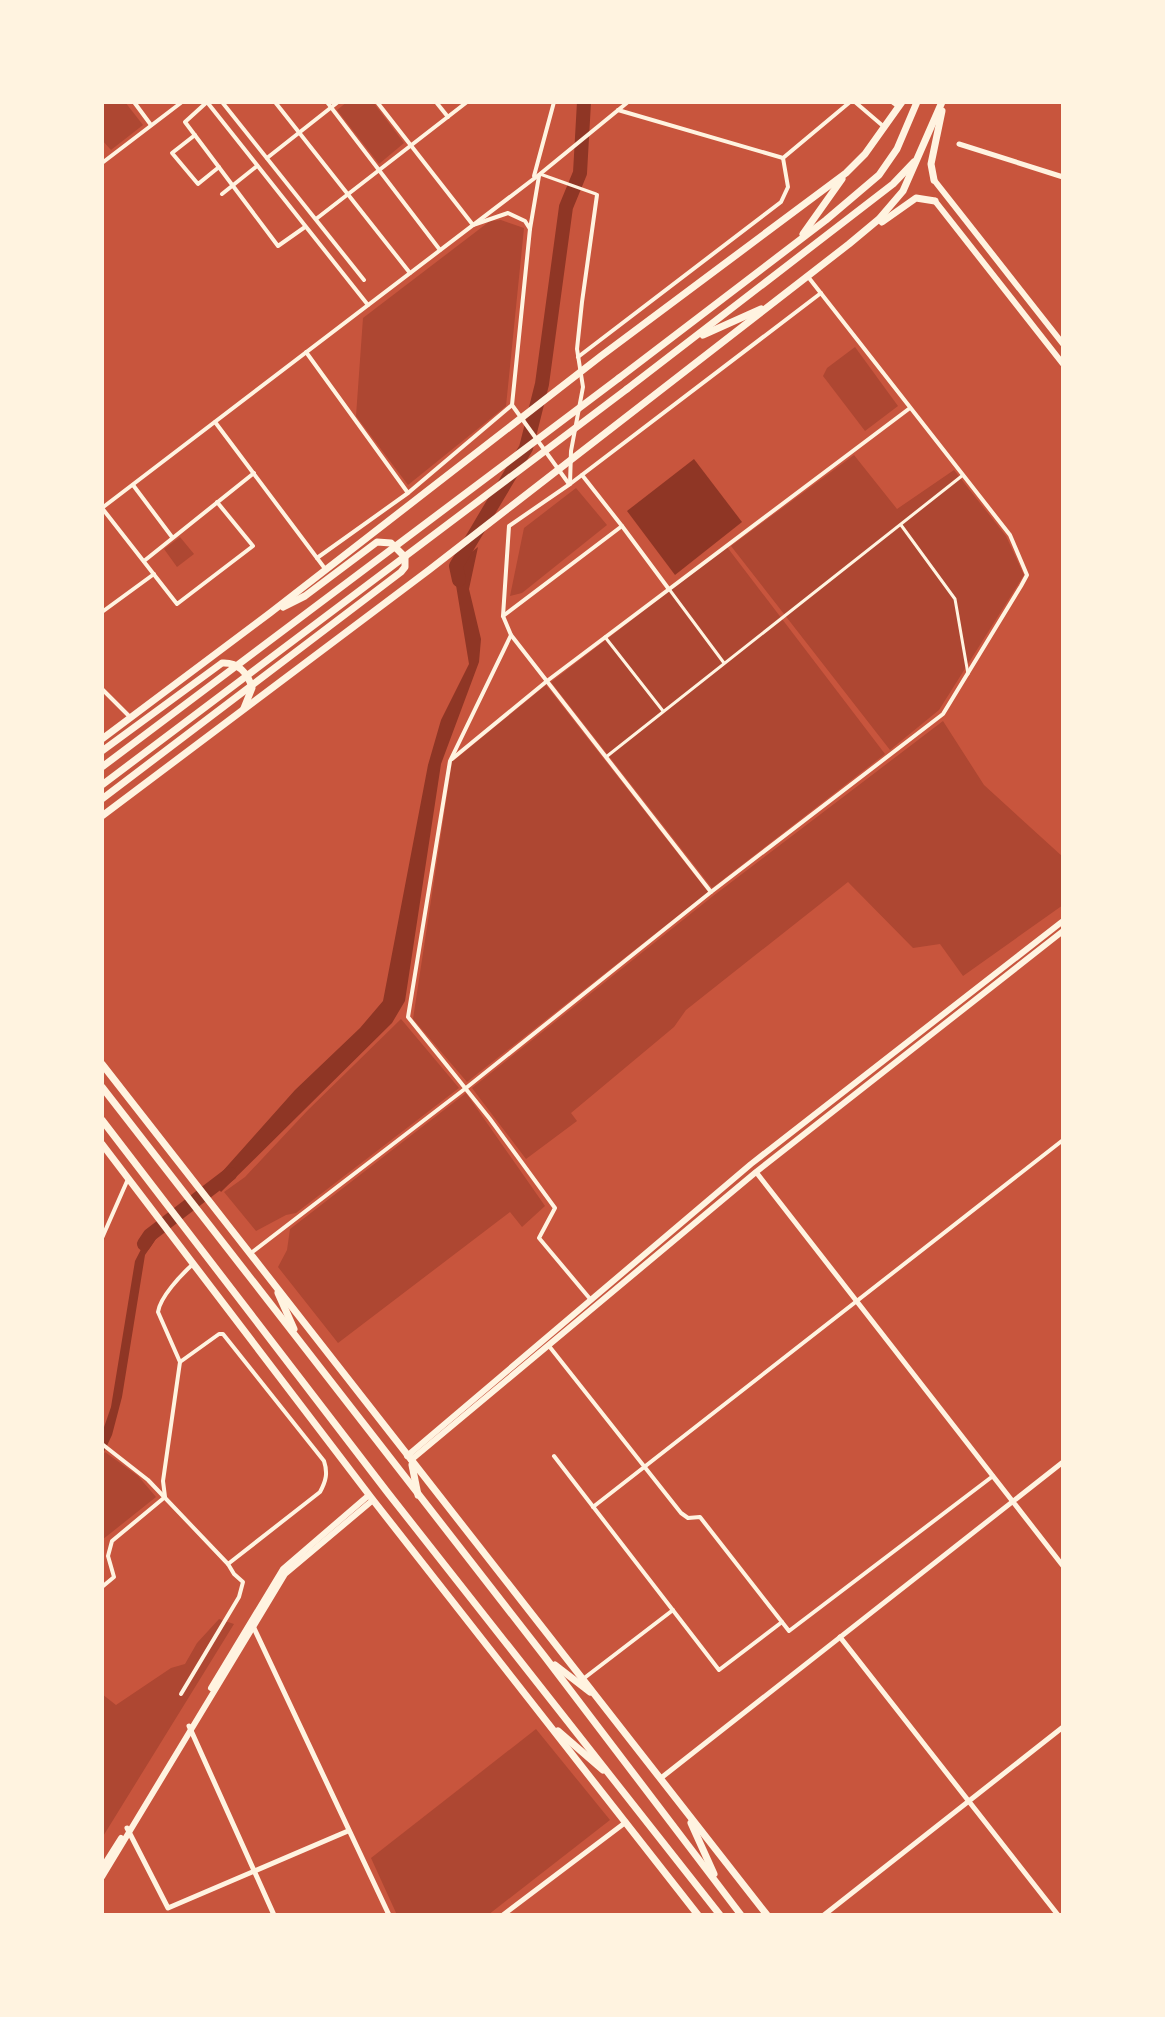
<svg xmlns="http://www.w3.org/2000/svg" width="1165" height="2017" viewBox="0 0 1165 2017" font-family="'Source Sans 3',sans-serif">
	<rect width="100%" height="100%" fill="#c8553d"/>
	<g fill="#ae4732">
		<polygon points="102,102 125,102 143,125 111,150 102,140"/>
		<polygon points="347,102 373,102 404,143 379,164 337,110"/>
		<polygon points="501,220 524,228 506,406 408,485 356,416 363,318 490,221"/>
		<polygon points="855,347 898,406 865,431 823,376 827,368"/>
		<polygon points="854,455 897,509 954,470 1006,536 1024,575 939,710 890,750 731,546"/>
		<polygon points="576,488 607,525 522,593 510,596 524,528"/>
		<polygon points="180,537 194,554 177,567 164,549"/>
		<polygon points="727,547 885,754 712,888 551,682"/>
		<polygon points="546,685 708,892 467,1082 413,1019 452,762"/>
		<polygon points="943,721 984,785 1063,857 1063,905 963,976 940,944 913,948 848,882 686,1010 674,1027 571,1113 577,1121 526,1159 472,1088 713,896"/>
		<polygon points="401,1019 459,1088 296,1213 286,1215 256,1231 224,1192 245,1177 308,1110"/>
		<polygon points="466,1093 545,1206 522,1227 510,1212 338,1343 278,1267 287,1250 290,1229"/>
		<polygon points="105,1452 138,1476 156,1497 102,1540 102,1456"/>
		<polygon points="219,1619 234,1624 102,1838 102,1694 116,1705 171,1668 185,1664 197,1643"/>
		<polygon points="536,1729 610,1820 488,1915 397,1915 371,1858"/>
	</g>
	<g fill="#8f3625">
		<polygon points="694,459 742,522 675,575 627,511"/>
		<polygon points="478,547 469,589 481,639 479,662 441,764 405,1001 392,1023 221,1192 213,1182 295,1090 360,1028 383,1001 428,765 441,720 469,664 453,567"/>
		<polygon points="152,1228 158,1236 145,1255 122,1397 112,1435 102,1456 102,1433 111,1407 135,1261"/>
	</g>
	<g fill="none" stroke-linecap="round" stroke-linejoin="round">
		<g stroke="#8f3625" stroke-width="14">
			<polyline points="459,580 456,566 526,448 542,384 566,207 580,173 584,102"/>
			<polyline points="144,1244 150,1235 230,1174"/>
		</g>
		<g stroke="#fff3e0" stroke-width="3">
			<polyline points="540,174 596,194"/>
			<polyline points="901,525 955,599 968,674"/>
			<polyline points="669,589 724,663"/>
			<polyline points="605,637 663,711"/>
			<polyline points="606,757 963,475"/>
		</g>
		<g stroke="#fff3e0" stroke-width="4">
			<polyline points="134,102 151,125"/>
			<polyline points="207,102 368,305"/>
			<polyline points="207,102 185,122 278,246 305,227"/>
			<polyline points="222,102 364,280"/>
			<polyline points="275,102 410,273"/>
			<polyline points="327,102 440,250"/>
			<polyline points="377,102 473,225 508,213 525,221 530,229"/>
			<polyline points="436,102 448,117"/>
			<polyline points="855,102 883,126"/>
			<polyline points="892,102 899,107"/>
			<polyline points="618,110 783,158 850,102"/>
			<polyline points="195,135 172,153 198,184 219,167"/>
			<polyline points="267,158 338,102"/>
			<polyline points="102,163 182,102"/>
			<polyline points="534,176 554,102"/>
			<polyline points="222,194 257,166"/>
			<polyline points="316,219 467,102"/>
			<polyline points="306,352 408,493"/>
			<polyline points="578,357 781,202 788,187 783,158"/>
			<polyline points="512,405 569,484"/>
			<polyline points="215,422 326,570"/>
			<polyline points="570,484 571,451 583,387 577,349 582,302 597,195"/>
			<polyline points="133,485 172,537"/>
			<polyline points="102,508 540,174 628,102"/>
			<polyline points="102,508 177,604 253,546 217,502"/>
			<polyline points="622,526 668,588"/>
			<polyline points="317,558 408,493 512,405 530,229 539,176"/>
			<polyline points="144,561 254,473"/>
			<polyline points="102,612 154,574"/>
			<polyline points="503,616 622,526 582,475"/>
			<polyline points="511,635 711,892"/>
			<polyline points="102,689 130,717"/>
			<polyline points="452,759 547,681 910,408"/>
			<polyline points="102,1238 128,1179"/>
			<polyline points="251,1253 466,1088 711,892 943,714 1021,586 1027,575 1010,535 809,278"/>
			<polyline points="591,1300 539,1238 555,1208 490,1119 408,1017 450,761 511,635 503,616 509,526 570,484 821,293"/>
			<polyline points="549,1346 681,1513 688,1518 700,1517 782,1622"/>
			<path d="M102 1444 148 1480 228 1564 320 1492C326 1481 328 1473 324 1461L223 1334H219L180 1362"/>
			<polyline points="554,1456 719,1670 782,1622 789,1631 993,1476"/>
			<polyline points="593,1507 1063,1140"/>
			<path d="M102 1587 114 1577 108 1556 112 1541 165 1497 163 1481 180 1362 158 1312C160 1297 181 1275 192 1265"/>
			<polyline points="583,1679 673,1610"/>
			<polyline points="181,1694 239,1597 243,1582 234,1574 228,1564"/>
		</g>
		<g stroke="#fff3e0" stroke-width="5">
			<polyline points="959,144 1063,177"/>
			<polyline points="756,1172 1063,1566"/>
			<polyline points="253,1626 389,1915"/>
			<polyline points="840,1637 1058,1915"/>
			<polyline points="189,1726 274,1915"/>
			<polyline points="661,1778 1063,1462"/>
			<polyline points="127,1828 168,1908 348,1831"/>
			<polyline points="503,1915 626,1822"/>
			<polyline points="824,1915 1063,1727"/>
		</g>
		<g stroke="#fff3e0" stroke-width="6">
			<polyline points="934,180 1063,344"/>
			<polyline points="935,201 1063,364"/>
			<polyline points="407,1456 751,1164 1063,921"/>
			<polyline points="411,1460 756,1172 1063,931"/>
			<polyline points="211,1688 283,1569 369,1495"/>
			<polyline points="102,1868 121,1838"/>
			<polyline points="102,1877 285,1574 373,1500"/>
		</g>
		<g stroke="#fff3e0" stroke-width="7">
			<polyline points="934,180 931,164 942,111"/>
			<polyline points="882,222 916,198 935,201"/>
			<polyline points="803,234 842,179"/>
			<polyline points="703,335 761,309"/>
			<polyline points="619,378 826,220 879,175 897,149 917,102"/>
			<polyline points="627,389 893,184 914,162"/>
			<polyline points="102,739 270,613 601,356 846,173 865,154 902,102"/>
			<path d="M102 751 222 663C238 662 248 673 252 688L244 708"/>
			<polyline points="102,799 401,572 405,567 405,557 391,543 377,542 305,596 283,607"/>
			<polyline points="102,816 429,570 849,244 879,219 903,191 942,102"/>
		</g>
		<g stroke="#fff3e0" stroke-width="7">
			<polyline points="102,767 619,378"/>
			<polyline points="102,785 627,389"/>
			<polyline points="102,1064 767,1915"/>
			<polyline points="102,1087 545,1657 741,1915"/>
			<polyline points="102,1120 388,1493 720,1915"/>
			<polyline points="102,1144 373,1500 698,1915"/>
			<polyline points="278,1293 294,1329"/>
			<polyline points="412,1465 418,1495"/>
			<polyline points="555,1665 590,1692"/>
			<polyline points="558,1731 603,1770"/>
			<polyline points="691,1823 714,1874"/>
		</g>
	</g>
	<rect width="1165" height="2017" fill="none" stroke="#fff3e0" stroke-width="208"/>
</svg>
